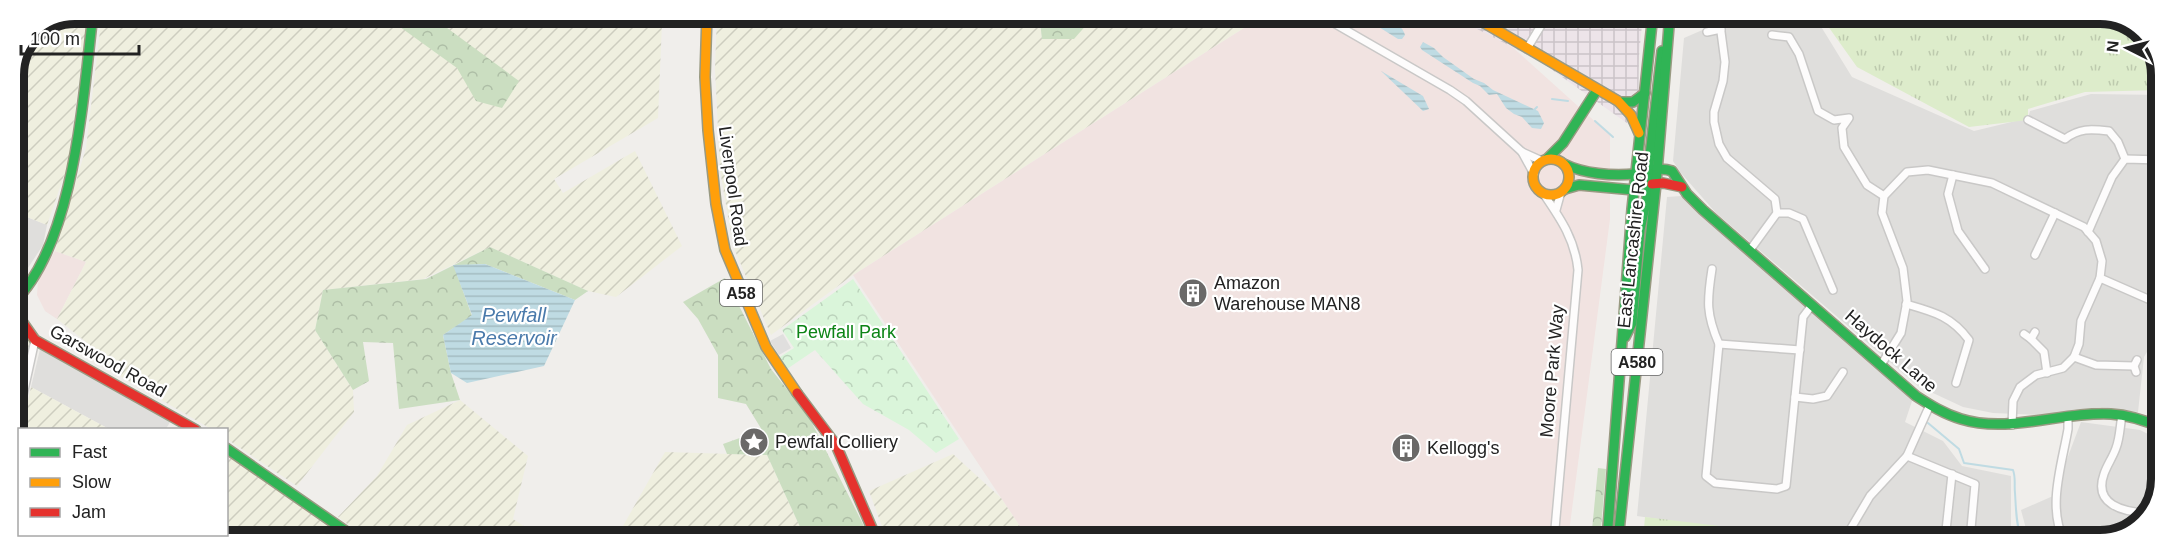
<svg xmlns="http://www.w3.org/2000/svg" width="2175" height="554" viewBox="0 0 2175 554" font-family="Arial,sans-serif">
	<defs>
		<pattern id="industrial-grid" width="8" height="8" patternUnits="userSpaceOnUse" patternTransform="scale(1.5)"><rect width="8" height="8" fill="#ede4e9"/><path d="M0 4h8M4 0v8" fill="none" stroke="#cbc3c8"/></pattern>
		<pattern id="farmland-furrows" width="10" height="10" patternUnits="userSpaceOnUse" patternTransform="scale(1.5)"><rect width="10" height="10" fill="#efefdf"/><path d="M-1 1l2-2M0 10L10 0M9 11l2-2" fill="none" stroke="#cdcdbf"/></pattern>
		<pattern id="grass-tufts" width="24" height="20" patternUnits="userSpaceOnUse" patternTransform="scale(1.5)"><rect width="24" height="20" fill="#ddeccb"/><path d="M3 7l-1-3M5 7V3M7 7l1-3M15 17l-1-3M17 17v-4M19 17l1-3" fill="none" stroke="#bdcaae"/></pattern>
		<pattern id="forest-crowns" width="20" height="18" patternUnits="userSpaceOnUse" patternTransform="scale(1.5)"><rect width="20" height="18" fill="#cbdec1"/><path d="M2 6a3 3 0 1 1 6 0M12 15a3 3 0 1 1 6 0" fill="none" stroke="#aebea6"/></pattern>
		<pattern id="park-crowns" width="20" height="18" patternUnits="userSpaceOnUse" patternTransform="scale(1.5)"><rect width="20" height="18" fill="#daf5da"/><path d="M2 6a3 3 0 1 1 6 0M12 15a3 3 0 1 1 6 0" fill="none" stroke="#bbd2bb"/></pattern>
		<pattern id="water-rules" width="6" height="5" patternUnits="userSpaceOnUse" patternTransform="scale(1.5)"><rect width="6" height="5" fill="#bfdbe3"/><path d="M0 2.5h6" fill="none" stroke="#a4bcc2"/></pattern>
	</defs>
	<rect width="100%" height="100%" fill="#f0eeeb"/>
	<g fill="#dfdedc">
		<polygon points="1716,15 1810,15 1817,20 1852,77 1974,131 2028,118 2030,111 2091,94 2161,95 2161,328 2144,357 2138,412 2100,407 2040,415 1993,413 1963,407 1918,386 1716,213 1680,172 1673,161 1684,38 1714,25"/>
		<polygon points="1681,196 1914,395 1905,422 1943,441 1962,466 2011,476 2011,540 1783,540 1777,536 1637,516 1667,197"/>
		<polygon points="17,213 47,225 43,245 22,277 14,280 14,222"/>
		<polygon points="41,345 170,422 166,429 109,429 31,387"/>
		<polygon points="2081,422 2140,430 2160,440 2160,492 2138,528 2101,540 2029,540 2021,510 2053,496"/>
	</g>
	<g fill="#f1e3e1">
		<polygon points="1266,14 1447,14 1509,44 1610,135 1610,219 1568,540 1029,540 853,275"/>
		<polygon points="55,251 86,262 57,319 45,311 37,295 38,281"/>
	</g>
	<polygon fill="url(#industrial-grid)" points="1448,14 1643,14 1639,56 1638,131 1541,62"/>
	<g fill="url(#farmland-furrows)">
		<polygon points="75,14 88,14 68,164 47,225 17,213 14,222 14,74 32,31"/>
		<polygon points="102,14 706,14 706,15 662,23 658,118 554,179 563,193 635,151 682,246 616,297 588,291 490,247 423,279 323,290 315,330 353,390 354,412 297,486 227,439 226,430 211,429 86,356 90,345 57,319 86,262 55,251 86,148"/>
		<polygon points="717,14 1039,14 1042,39 1074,38 1096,14 1266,14 853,275 771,335 733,246 720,170 715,69"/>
		<polygon points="14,315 31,340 14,414"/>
		<polygon points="31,387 109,429 22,429"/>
		<polygon points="460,400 528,456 513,519 545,540 367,539 338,517 377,476 407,425"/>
		<polygon points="665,452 767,455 806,540 615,540"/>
		<polygon points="953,454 1001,498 1029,540 887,540 869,491"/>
		<polygon points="227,455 347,539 62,539 54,535 226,534"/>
	</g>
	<g fill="url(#grass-tufts)">
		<polygon points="1820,15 2113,15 2146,34 2161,67 2161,90 2085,92 2028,109 2028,120 1969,127 1857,67"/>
		<polygon points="1645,517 1761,531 1757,540 1643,540"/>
	</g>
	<g fill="url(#forest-crowns)">
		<polygon points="382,14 428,14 519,81 502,108 476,101 457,68"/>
		<polygon points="1039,14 1096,14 1074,39 1042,39"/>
		<polygon points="490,247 588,291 575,300 485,264 454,266 472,316 443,335 451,373 460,400 399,409 393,343 363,342 369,381 353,390 315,330 323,290 426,279"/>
		<polygon points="725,278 771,369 809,417 869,536 856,540 806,540 767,455 727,454 723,444 762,430 746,404 718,398 718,355 698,319 683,302"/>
		<polygon points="1598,468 1606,469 1600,540 1591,540"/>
	</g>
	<polygon fill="url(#park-crowns)" points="853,279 959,439 936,453 909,430 863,404 815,350 787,369 780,357 794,348 782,330"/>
	<polygon fill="#e0dfde" points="783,334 791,348 779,355 770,341"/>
	<g fill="url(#water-rules)">
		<path d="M1358 14C1373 14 1401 19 1405 35L1402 39H1398Z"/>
		<polygon points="1423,42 1434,48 1443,57 1474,79 1484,83 1493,90 1538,111 1544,123 1541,129 1532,128 1522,117 1514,114 1506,108 1497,94 1489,95 1480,86 1473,83 1422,50 1420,47"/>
		<polygon points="1381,71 1423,96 1429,109 1423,111"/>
		<polygon points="485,264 575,300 544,366 467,383 451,373 443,335 472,315 453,265"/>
	</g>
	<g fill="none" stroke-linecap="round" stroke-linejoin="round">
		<g stroke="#bfdbe3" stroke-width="2">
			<polyline points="1552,99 1568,101"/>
			<polyline points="1534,110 1537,107"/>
			<polyline points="1595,121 1613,137"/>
			<path d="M1928 423 1959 449 1964 463 2013 470C2016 478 2014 485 2015 493 2016 508 2016 527 2022 540"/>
		</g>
		<g stroke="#c9c8c7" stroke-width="10">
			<g id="street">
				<polyline points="1318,14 1450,90 1466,101 1522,152 1542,161"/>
				<polyline points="1719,17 1725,62 1723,81 1714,112 1714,122 1719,144 1727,158 1775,199 1777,213 1750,250"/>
				<polyline points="1707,32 1721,29"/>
				<polyline points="1772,35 1789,37 1799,54 1818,111 1834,120 1849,118 1842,128 1844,147 1867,185 1884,196"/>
				<polyline points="1528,47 1548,14"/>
				<path d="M2028 120 2065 139C2079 128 2091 129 2109 131L2118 142 2125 159"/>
				<polyline points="1522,152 1534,174"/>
				<polyline points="1953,175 1948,194 1958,231 1985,269"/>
				<path d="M1543 193C1560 218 1575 239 1578 270L1554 540"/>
				<polyline points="1556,210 1561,192"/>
				<polyline points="1777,213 1789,213 1803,219 1833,290"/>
				<polyline points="2088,232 2112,177 2125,159 2161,160"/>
				<polyline points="2035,255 2055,213"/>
				<path d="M1712 269C1707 301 1706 314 1719 344L1706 476 1715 483 1777 489 1786 486 1803 317 1812 305"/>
				<polyline points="2100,278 2148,299 2161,302"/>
				<path d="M1906 304C1934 312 1951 316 1969 340L1956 383"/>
				<polyline points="2024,334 2031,339 2035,332"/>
				<polyline points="2031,339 2044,352 2047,373"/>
				<polyline points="1719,344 1800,350"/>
				<polyline points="2074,357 2096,365 2134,366"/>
				<polyline points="1881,365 1901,333 1907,301 1903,268 1882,213 1884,196 1907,172 1928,170 1992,183 2084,227 2096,241 2102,261 2100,278 2081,321 2079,344 2074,357 2063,368 2036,375 2020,387 2013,401 2012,425"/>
				<polyline points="2136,372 2134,366 2137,360"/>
				<polyline points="1795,397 1813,399 1827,396 1843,372"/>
				<path d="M2122 415C2120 426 2120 438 2116 448 2113 457 2107 465 2104 474 2093 505 2124 512 2147 513"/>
				<polyline points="14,436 35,340"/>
				<polyline points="1907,456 1975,484 1970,540"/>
				<polyline points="1844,540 1870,496 1907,456 1929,407"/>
				<polyline points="1945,540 1952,474"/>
				<path d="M2064 540C2047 507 2062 464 2068 429V417"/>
			</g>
		</g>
		<g stroke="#999a82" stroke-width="12">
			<g id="fast">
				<polyline points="1620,102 1633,102 1645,93"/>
				<polyline points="1547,159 1563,143 1597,90"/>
				<path d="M1564 164C1584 174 1612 176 1635 174 1648 173 1658 166 1672 171L1687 194 1703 210 1916 396C1930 405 1944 414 1961 419 2009 434 2062 411 2111 414 2128 415 2144 420 2160 427"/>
				<polyline points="1565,189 1579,185 1634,190 1639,188"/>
				<polyline points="1634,190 1642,183 1649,164 1662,51"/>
				<path d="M14 302C75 242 83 96 93 14"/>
				<polyline points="1625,337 1632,323 1640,230 1652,174"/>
				<polyline points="226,448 357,539"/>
				<polyline points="1607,540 1632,209 1653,14"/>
				<polyline points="1618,540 1656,184 1670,14"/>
			</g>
		</g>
		<g stroke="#999a82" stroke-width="12">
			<g id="slow">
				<polyline points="707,14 705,77 708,130 716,204 725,250 766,347 797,393"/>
				<polyline points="1469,14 1618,101 1631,115 1639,133"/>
				<circle cx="1551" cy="177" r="18"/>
			</g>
		</g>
		<g stroke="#999a82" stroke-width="12">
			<g id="jam">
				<polyline points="1652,184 1663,183 1682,187"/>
				<polyline points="14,310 35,340 196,430"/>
				<polyline points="797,393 836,445 877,540"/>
			</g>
		</g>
		<use href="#street" stroke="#fdfcfc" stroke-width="7"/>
		<use href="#fast" stroke="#30b455" stroke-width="9"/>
		<use href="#slow" stroke="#ff9f0a" stroke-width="9"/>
		<use href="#jam" stroke="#e5322d" stroke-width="9"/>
	</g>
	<defs>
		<g id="building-disc" transform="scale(1.5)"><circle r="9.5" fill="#6a6968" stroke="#fff"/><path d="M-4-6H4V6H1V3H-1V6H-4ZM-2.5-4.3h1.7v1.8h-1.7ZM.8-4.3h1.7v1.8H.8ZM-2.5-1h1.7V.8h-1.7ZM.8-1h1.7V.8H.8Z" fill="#fff"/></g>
		<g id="sight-disc" transform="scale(1.5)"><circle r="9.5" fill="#6a6968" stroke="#fff"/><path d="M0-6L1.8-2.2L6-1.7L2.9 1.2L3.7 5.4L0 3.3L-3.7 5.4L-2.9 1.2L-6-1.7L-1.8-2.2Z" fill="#fff"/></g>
	</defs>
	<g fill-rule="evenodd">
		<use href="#building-disc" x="1193" y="293"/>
		<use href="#sight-disc" x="754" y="442"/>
		<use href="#building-disc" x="1406" y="448"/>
	</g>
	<g text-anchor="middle" stroke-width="4.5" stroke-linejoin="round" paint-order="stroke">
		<g fill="#fff" stroke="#646464" stroke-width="1.5">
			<rect x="720" y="280" width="42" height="26" rx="4.5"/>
			<rect x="1611.5" y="349" width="51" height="26" rx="4.5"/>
		</g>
		<g font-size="16" font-weight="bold" fill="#222">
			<text x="741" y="299">A58</text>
			<text x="1637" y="368">A580</text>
		</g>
		<g font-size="18" fill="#222" stroke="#fff">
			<text transform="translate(733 186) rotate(82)" y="6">Liverpool Road</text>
			<text transform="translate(1633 240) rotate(-84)" y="6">East Lancashire Road</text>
			<text transform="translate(1891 351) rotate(41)" y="6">Haydock Lane</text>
			<text transform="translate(108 361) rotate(29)" y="6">Garswood Road</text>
			<text transform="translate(1552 371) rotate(-85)" y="6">Moore Park Way</text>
		</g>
		<g font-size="18" fill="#222" stroke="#fff" text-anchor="start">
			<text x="1214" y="289">Amazon<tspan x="1214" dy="21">Warehouse MAN8</tspan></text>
			<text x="775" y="448">Pewfall Colliery</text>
			<text x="1427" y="454">Kellogg's</text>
		</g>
		<g font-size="18" fill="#0c8416" stroke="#fff">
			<text x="846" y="338">Pewfall Park</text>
		</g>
		<g font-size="20" font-style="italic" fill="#4a7aab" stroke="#fff">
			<text x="514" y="322">Pewfall<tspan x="514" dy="23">Reservoir</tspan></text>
		</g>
	</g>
	<path d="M0 0H2175V554H0ZM75 24H2100A51 51 0 0 1 2151 75V479A51 51 0 0 1 2100 530H75A51 51 0 0 1 24 479V75A51 51 0 0 1 75 24Z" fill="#fff" fill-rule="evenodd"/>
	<path fill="none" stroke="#222" stroke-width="8" d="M75 24H2100A51 51 0 0 1 2151 75V479A51 51 0 0 1 2100 530H75A51 51 0 0 1 24 479V75A51 51 0 0 1 75 24Z"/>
	<rect x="18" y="428" width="210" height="108" fill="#ffffff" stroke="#a7a7a7" stroke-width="1.5"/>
	<rect x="30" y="448" width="30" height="9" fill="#30b455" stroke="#a7a7a7" stroke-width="1.5"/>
	<text x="72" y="458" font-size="18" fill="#222222">Fast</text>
	<rect x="30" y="478" width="30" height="9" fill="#ff9f0a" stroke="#a7a7a7" stroke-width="1.5"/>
	<text x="72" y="488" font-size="18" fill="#222222">Slow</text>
	<rect x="30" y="508" width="30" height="9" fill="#e5322d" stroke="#a7a7a7" stroke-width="1.5"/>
	<text x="72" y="518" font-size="18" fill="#222222">Jam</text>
	<g transform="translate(2127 48) rotate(276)" stroke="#ffffff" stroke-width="4.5" paint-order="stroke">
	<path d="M0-4.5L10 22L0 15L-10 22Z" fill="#222222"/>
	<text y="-9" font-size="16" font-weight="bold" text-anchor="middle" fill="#222222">N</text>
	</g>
	<path d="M21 45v9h118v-9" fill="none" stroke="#222222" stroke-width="3"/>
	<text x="30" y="45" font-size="18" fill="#222222" stroke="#ffffff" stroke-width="4.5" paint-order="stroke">100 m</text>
</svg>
